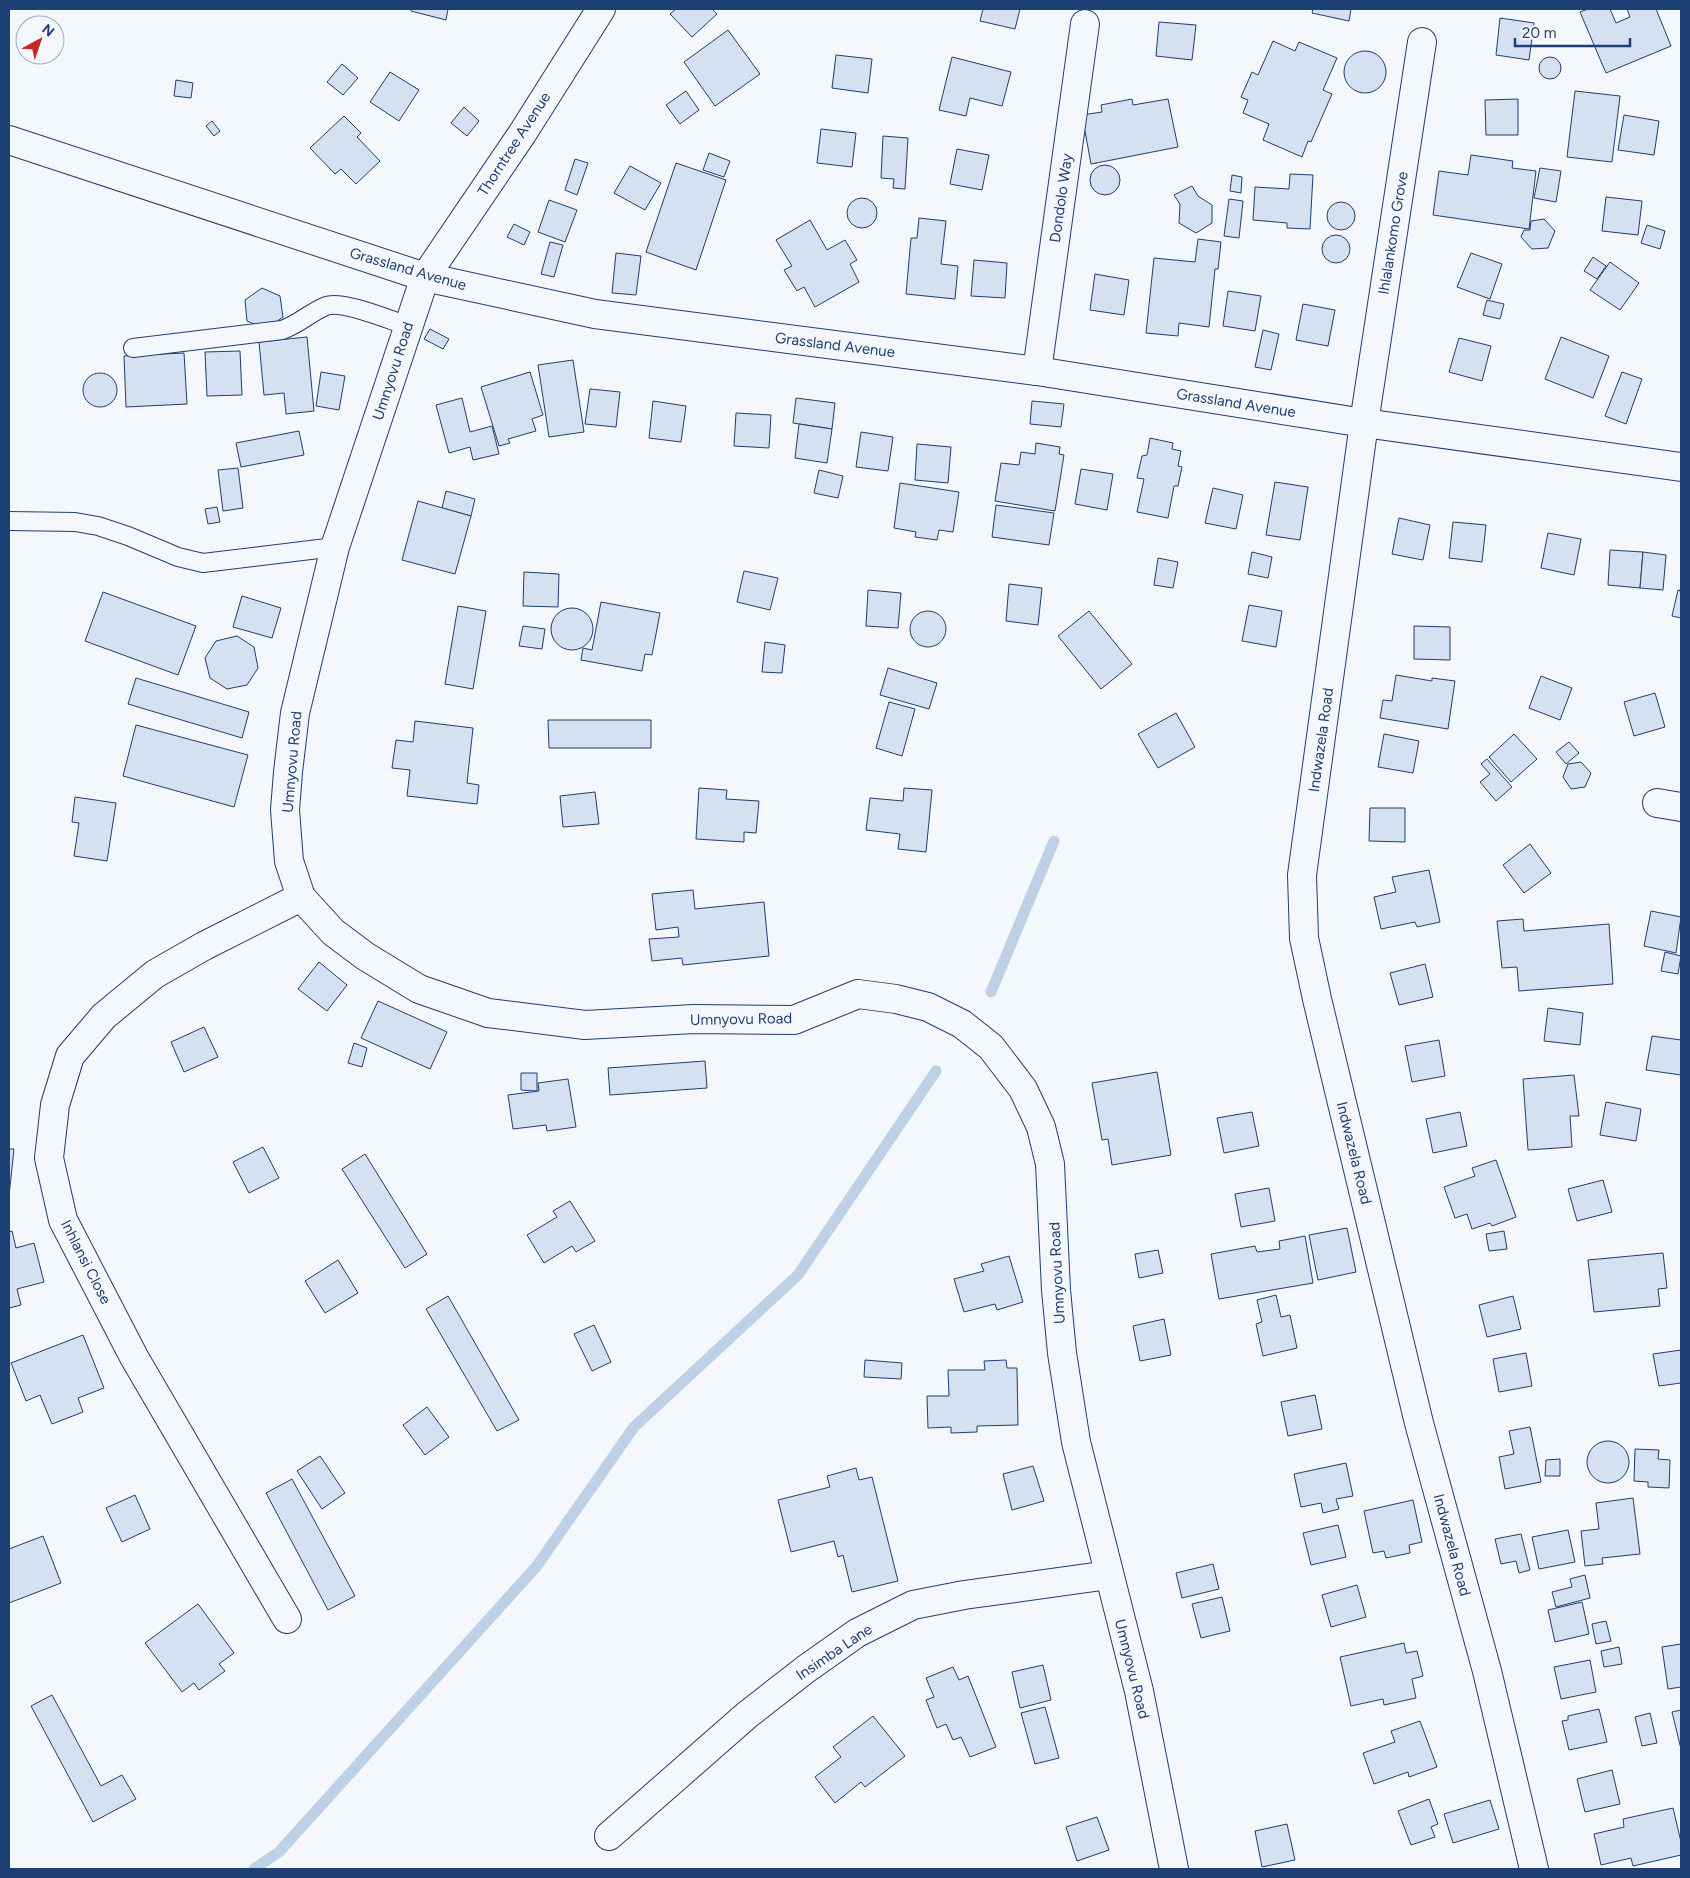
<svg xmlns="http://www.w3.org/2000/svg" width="1690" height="1878" viewBox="0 0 1690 1878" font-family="Figtree,sans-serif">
	<rect width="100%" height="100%" fill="#f4f7fb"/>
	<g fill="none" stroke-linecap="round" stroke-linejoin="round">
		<g stroke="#bed0e5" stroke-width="11">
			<polyline points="991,992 1054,841"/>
			<polyline points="254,1869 279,1852 536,1567 634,1427 798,1275 936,1071"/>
		</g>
	</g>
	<g fill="#d5e0f0" stroke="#1d3f73">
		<polygon points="411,9 448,9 446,20 411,11"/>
		<polygon points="676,9 712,9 717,14 692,37 670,14"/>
		<polygon points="983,9 1020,9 1015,29 980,21"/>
		<polygon points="1313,9 1351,9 1349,21 1312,13"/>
		<polygon points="1588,9 1610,9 1616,23 1630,17 1627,9 1656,9 1671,46 1606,73 1580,12"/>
		<polygon points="1500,18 1534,23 1529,60 1496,55"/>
		<polygon points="1159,22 1196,25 1192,60 1156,56"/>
		<polygon points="728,30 760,74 715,106 684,62"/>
		<polygon points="1273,41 1295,51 1299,42 1337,58 1323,90 1332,94 1311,142 1308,141 1302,157 1263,140 1269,124 1243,113 1248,100 1241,97 1252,72 1258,75"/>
		<circle cx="1365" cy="72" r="21"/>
		<polygon points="836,55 872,59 868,93 832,88"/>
		<circle cx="1550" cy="68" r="11"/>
		<polygon points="952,57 1011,72 1002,106 970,98 966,116 939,110"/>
		<polygon points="342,64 358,78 343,95 327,82"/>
		<polygon points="390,72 419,90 399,121 370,102"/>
		<polygon points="176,80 193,83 191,98 174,96"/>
		<polygon points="686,91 699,110 680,124 666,105"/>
		<polygon points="1575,91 1620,96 1612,162 1567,157"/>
		<polygon points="1132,99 1133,105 1168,99 1178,147 1091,164 1082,115 1102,112 1101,105"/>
		<polygon points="1518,99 1518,135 1486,135 1485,100"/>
		<polygon points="464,107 479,121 467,136 451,123"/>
		<polygon points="1624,115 1659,121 1654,155 1618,150"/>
		<polygon points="344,116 361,133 357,137 380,161 356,184 341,169 335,174 310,148"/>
		<polygon points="212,121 220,131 214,136 206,126"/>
		<polygon points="821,129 856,133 852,167 817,163"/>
		<polygon points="883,136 908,138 905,189 893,188 894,179 881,178"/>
		<polygon points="957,149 989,155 982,190 950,184"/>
		<polygon points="709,153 730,161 724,177 703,170"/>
		<polygon points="1471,155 1513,161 1512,168 1536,171 1529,229 1433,215 1439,171 1468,175"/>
		<polygon points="575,159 588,163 577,195 565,190"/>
		<polygon points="676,163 726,180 696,270 646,252"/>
		<circle cx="1105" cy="180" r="15"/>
		<polygon points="630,166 661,183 645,210 614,193"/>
		<polygon points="1540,168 1561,171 1556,202 1534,198"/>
		<polygon points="1290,174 1313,175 1310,229 1287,228 1287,223 1253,220 1255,187 1289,189"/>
		<polygon points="1232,175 1242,177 1241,193 1230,191"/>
		<polygon points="1192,186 1198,196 1212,205 1212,223 1196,233 1179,223 1180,204 1174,195"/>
		<polygon points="1606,197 1642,201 1638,235 1602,231"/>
		<circle cx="862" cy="213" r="15"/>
		<polygon points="1229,199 1243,201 1239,238 1224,236"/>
		<polygon points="549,200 577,210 565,242 538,232"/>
		<circle cx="1341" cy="216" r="14"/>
		<polygon points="919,218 946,221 941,264 958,266 955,299 906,294 911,238 917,238"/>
		<polygon points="1544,219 1555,231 1548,248 1532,249 1521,237 1524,230 1530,230 1531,221"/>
		<polygon points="810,220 827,250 845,240 857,260 850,264 859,282 815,307 804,287 797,291 784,270 792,266 776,240"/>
		<polygon points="514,224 530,232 524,245 507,237"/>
		<polygon points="1647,225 1665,231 1660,249 1641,243"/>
		<circle cx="1336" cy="249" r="14"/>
		<polygon points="1198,239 1221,242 1218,269 1215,269 1209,327 1179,323 1178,336 1146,333 1154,258 1195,262"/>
		<polygon points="550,242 563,245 554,277 541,274"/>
		<polygon points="616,253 641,256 636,295 612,293"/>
		<polygon points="1471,253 1502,264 1490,299 1457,287"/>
		<polygon points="1593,257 1606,266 1597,279 1584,271"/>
		<polygon points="974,260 1007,263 1005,298 971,296"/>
		<polygon points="1610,262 1639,283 1620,310 1590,290"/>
		<polygon points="1095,274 1129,280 1124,315 1090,310"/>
		<polygon points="262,288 280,296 283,317 266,329 247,321 245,300"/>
		<polygon points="1228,291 1261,296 1255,331 1223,326"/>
		<polygon points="1487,300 1504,304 1500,319 1483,315"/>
		<polygon points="1303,304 1335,310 1328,346 1296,340"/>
		<polygon points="430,329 449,339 443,349 424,339"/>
		<polygon points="1263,330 1279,334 1271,370 1255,367"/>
		<polygon points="307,337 314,411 286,414 284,393 264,395 259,342"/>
		<polygon points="1561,337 1609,356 1593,398 1545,379"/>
		<polygon points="1459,338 1491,346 1482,381 1449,372"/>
		<polygon points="240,351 242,395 207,396 205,352"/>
		<polygon points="184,353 187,404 126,407 124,356"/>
		<polygon points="573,360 584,432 549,437 538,365"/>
		<polygon points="321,372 345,376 339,410 316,406"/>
		<polygon points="530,372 543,415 532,419 536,431 508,439 510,443 499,446 481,387"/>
		<polygon points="1622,372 1642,379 1626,424 1605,416"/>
		<circle cx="100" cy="390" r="17"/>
		<polygon points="590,389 620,392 616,427 585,424"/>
		<polygon points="462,398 470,432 492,426 499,454 473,460 470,447 449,453 436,405"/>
		<polygon points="796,398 835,403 832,429 793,423"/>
		<polygon points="653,401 686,406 681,442 649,438"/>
		<polygon points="1032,401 1064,404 1061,427 1030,424"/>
		<polygon points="736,413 771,415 769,448 734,446"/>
		<polygon points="799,424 832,429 827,463 795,458"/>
		<polygon points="299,431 304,455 241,467 236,443"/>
		<polygon points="861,432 893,437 888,471 856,467"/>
		<polygon points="1150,438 1173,443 1172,449 1181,451 1178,466 1182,467 1178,486 1174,486 1168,518 1137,512 1144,479 1137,478 1142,456 1147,455"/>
		<polygon points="1036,443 1060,447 1059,454 1064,455 1055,511 995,501 1001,463 1019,465 1021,452 1035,454"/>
		<polygon points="917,444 951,447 948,483 915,480"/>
		<polygon points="238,468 243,508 223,511 218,470"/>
		<polygon points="1081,469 1113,474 1107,510 1075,504"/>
		<polygon points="819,470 843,476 838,498 814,493"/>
		<polygon points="1275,482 1308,487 1300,540 1266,535"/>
		<polygon points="900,483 959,492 953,532 939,530 937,540 915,537 916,532 894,528"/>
		<polygon points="1213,488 1243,495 1236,529 1205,523"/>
		<polygon points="446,491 475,499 471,516 442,508"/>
		<polygon points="418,501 471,516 455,574 402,560"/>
		<polygon points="996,505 1054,513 1049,545 992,537"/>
		<polygon points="217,507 220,522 208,524 205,509"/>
		<polygon points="1399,518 1430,525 1423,560 1392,554"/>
		<polygon points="1453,522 1486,525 1482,562 1449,558"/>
		<polygon points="1548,533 1581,539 1574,575 1541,568"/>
		<polygon points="1610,550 1643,552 1640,588 1608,585"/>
		<polygon points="1252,552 1272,557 1268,578 1248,574"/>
		<polygon points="1643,552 1666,555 1663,590 1640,588"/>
		<polygon points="1158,558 1178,562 1173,588 1154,585"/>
		<polygon points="744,571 778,578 770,610 737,602"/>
		<polygon points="524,572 559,574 558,607 523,606"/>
		<polygon points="1009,584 1042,588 1038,625 1006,621"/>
		<polygon points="1681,584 1681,618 1672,616 1678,590 1680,591"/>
		<polygon points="868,590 901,593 898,628 866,626"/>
		<polygon points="103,592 196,626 178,675 85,641"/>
		<polygon points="242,596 281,608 272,638 233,627"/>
		<polygon points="601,602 660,613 652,655 645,654 642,671 581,660 583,648 592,650"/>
		<polygon points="1249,605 1282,611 1276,647 1242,641"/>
		<polygon points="458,606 486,611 473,689 445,684"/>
		<circle cx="572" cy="629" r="21"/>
		<polygon points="1089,611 1132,664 1101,689 1058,636"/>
		<circle cx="928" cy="629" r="18"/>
		<polygon points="523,626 545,629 542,649 519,646"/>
		<polygon points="1414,626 1450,627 1450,660 1414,659"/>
		<polygon points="237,636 254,647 258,668 247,685 227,689 210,678 205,658 216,641"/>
		<polygon points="765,642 785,645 782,673 762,672"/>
		<polygon points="888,668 937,683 929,709 880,695"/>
		<polygon points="1396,675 1432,681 1432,678 1455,681 1448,729 1380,718 1383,700 1392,701"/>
		<polygon points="1541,676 1572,688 1560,720 1529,708"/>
		<polygon points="136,678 249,712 242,738 128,704"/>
		<polygon points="1655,693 1665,727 1634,736 1624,702"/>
		<polygon points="889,702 915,709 902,756 876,748"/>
		<polygon points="1176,713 1195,747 1158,768 1138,734"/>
		<polygon points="548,720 651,720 651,748 549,748"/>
		<polygon points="415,721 473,728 467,783 479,785 477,804 407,796 410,770 392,768 396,740 413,742"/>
		<polygon points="136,725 248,755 234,807 123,776"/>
		<polygon points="1384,734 1419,741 1413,773 1378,767"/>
		<polygon points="1514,734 1537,759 1511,782 1489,757"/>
		<polygon points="1569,742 1579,753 1566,764 1556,752"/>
		<polygon points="1487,759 1512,787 1496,801 1480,782 1490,774 1481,764"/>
		<polygon points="1581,762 1591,773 1585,787 1571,789 1563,777 1568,764"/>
		<polygon points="699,788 727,790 726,799 759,801 756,833 744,832 744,842 696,839"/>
		<polygon points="904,788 932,790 926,852 898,849 900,834 866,830 870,798 903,801"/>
		<polygon points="595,792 599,824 563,827 560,796"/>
		<polygon points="75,797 116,803 107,861 74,856 79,823 72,822"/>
		<polygon points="1370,808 1405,808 1405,842 1369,841"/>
		<polygon points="1530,844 1551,873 1524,893 1503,865"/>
		<polygon points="1429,870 1440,922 1417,927 1415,922 1381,929 1374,897 1396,892 1392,877"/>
		<polygon points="693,890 695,909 764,902 769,956 683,965 682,958 652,961 649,939 679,937 678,927 656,930 652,894"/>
		<polygon points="1651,911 1681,917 1676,953 1644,946"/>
		<polygon points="1523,919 1524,931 1609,924 1613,984 1519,991 1517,967 1502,968 1497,921"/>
		<polygon points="1665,952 1681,956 1678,974 1661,971"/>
		<polygon points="319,962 347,985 327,1011 298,989"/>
		<polygon points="1425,964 1433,997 1399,1005 1390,973"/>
		<polygon points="378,1001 447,1032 430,1069 361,1038"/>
		<polygon points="1548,1008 1583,1013 1580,1045 1544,1041"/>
		<polygon points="204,1027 218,1057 184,1072 171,1042"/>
		<polygon points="1652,1036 1681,1040 1681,1075 1646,1070"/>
		<polygon points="1439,1040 1445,1076 1412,1082 1405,1046"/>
		<polygon points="354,1043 367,1048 362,1067 348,1063"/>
		<polygon points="705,1061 707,1088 610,1095 608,1068"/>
		<polygon points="1157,1072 1171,1155 1112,1165 1108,1139 1102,1140 1092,1083"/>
		<polygon points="521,1073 537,1073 537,1091 521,1090"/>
		<polygon points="1574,1075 1579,1116 1570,1116 1572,1147 1528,1150 1523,1079"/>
		<polygon points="568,1079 576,1127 547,1131 546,1125 513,1129 508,1095 539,1091 538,1083"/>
		<polygon points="1606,1102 1641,1109 1636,1141 1600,1135"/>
		<polygon points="1252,1112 1259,1146 1224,1153 1217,1118"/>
		<polygon points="1460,1112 1467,1146 1433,1153 1426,1119"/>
		<polygon points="263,1147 279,1178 249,1193 233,1162"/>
		<polygon points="9,1149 14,1149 9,1196"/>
		<polygon points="365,1154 427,1254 405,1268 342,1169"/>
		<polygon points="1496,1160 1516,1217 1492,1226 1490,1223 1472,1229 1467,1214 1455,1218 1444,1187 1475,1176 1472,1168"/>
		<polygon points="1603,1180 1612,1212 1577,1221 1568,1189"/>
		<polygon points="1269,1188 1275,1221 1241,1227 1235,1194"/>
		<polygon points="570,1201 595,1241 576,1252 572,1246 544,1263 527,1235 557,1217 553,1211"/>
		<polygon points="1347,1228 1356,1272 1318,1280 1309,1235"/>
		<polygon points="12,1231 16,1248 34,1243 44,1282 17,1289 21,1305 9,1308 9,1232"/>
		<polygon points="1504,1231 1507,1249 1489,1251 1486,1234"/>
		<polygon points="1305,1236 1313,1283 1219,1299 1211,1254 1255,1246 1257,1252 1280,1249 1279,1241"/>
		<polygon points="1158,1250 1163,1273 1139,1278 1135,1254"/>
		<polygon points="1663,1253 1667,1288 1658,1289 1660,1306 1594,1312 1588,1260"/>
		<polygon points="1009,1256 1023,1302 997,1310 995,1304 964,1312 954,1279 984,1271 981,1264"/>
		<polygon points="338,1260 358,1293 325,1313 305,1281"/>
		<polygon points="1276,1295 1281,1317 1290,1315 1297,1348 1263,1356 1256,1324 1262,1322 1257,1300"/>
		<polygon points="448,1296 519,1420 497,1431 426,1309"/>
		<polygon points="1513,1296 1521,1329 1487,1337 1479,1305"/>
		<polygon points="1164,1319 1171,1355 1140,1361 1133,1326"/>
		<polygon points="594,1325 611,1362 592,1371 574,1334"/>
		<polygon points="83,1335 104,1388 78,1398 83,1412 52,1424 40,1395 26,1401 11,1363"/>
		<polygon points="1681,1350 1681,1383 1659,1386 1653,1354"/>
		<polygon points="1526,1353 1532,1386 1499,1392 1493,1359"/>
		<polygon points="865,1360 902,1363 901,1379 864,1377"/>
		<polygon points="1006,1360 1007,1368 1017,1368 1018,1425 977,1426 977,1432 951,1433 951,1427 928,1428 927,1396 949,1396 948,1370 985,1370 984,1361"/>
		<polygon points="1315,1395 1322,1429 1288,1436 1281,1402"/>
		<polygon points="427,1407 449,1437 425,1455 403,1425"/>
		<polygon points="1530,1427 1541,1482 1505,1489 1499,1457 1514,1454 1509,1431"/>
		<circle cx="1608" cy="1462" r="21"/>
		<polygon points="1635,1449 1659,1450 1658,1459 1670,1460 1669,1488 1648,1487 1648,1482 1634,1481"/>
		<polygon points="320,1456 345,1493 322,1509 297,1471"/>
		<polygon points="1560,1459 1560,1476 1545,1476 1546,1460"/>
		<polygon points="1346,1463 1353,1496 1336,1499 1339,1509 1323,1513 1321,1503 1301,1507 1294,1474"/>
		<polygon points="1033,1466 1044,1501 1012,1510 1003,1474"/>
		<polygon points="856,1468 859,1480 872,1477 898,1581 852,1592 843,1555 838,1557 834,1541 791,1552 778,1500 830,1487 827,1476"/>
		<polygon points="292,1479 355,1596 328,1610 266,1493"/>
		<polygon points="135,1495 150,1529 122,1542 106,1508"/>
		<polygon points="1633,1498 1640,1554 1602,1558 1603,1564 1585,1566 1581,1531 1599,1529 1596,1503"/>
		<polygon points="1413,1500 1422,1542 1409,1545 1410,1553 1386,1558 1384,1551 1373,1553 1364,1511"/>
		<polygon points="1338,1525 1346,1557 1311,1565 1303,1533"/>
		<polygon points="1568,1530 1575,1562 1539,1569 1532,1537"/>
		<polygon points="1521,1534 1530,1570 1519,1573 1516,1561 1501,1564 1495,1539"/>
		<polygon points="43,1536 61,1583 9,1603 9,1549"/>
		<polygon points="1213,1564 1219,1589 1182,1598 1176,1573"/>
		<polygon points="1585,1575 1590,1598 1556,1607 1552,1592 1572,1587 1570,1579"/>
		<polygon points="1357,1585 1366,1617 1331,1627 1322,1595"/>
		<polygon points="1222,1597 1230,1631 1201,1638 1192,1604"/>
		<polygon points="1582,1602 1589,1634 1555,1642 1548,1610"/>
		<polygon points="198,1604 234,1653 219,1664 225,1671 199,1690 194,1683 182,1692 145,1643"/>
		<polygon points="1606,1621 1611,1641 1596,1644 1592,1624"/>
		<polygon points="1404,1643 1406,1653 1417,1651 1423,1676 1412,1679 1416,1698 1384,1705 1383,1699 1351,1706 1340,1657"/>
		<polygon points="1681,1644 1681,1687 1668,1689 1662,1647"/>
		<polygon points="1619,1647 1622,1664 1604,1667 1601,1651"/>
		<polygon points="1590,1660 1596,1692 1561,1699 1554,1667"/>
		<polygon points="1043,1665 1051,1700 1020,1708 1012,1672"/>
		<polygon points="953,1667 959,1680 968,1676 996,1747 970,1757 961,1737 953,1740 946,1724 937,1728 926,1700 934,1697 926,1678"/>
		<polygon points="52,1695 101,1786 122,1775 136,1799 93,1822 31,1706"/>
		<polygon points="1045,1707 1059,1758 1035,1764 1021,1713"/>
		<polygon points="1599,1709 1607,1742 1569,1750 1562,1721 1568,1720 1568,1716"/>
		<polygon points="1681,1710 1681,1749 1672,1712"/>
		<polygon points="1650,1713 1657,1743 1642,1746 1635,1717"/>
		<polygon points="873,1716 905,1756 865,1787 861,1782 835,1803 815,1777 841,1757 833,1747"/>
		<polygon points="1420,1721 1437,1767 1409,1777 1408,1772 1374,1784 1363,1753 1395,1742 1391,1731"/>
		<polygon points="1612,1770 1620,1804 1585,1812 1577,1779"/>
		<polygon points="1429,1799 1438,1824 1431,1827 1435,1837 1411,1845 1398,1811"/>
		<polygon points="1490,1800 1499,1829 1453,1843 1444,1814"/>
		<polygon points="1673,1808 1681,1842 1681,1855 1633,1866 1631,1858 1601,1865 1594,1834 1624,1827 1623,1819"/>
		<polygon points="1097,1817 1109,1850 1077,1861 1066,1827"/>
		<polygon points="1287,1824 1295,1860 1262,1867 1255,1831"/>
	</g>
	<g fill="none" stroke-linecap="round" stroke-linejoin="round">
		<g stroke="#1d3f73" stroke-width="20">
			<g id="lane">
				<path d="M133 348 282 330C299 324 311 312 326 306 342 300 390 320 408 326"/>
				<polyline points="9,521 75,522 98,526 128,536 178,557 203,563 335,547"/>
			</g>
		</g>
		<g stroke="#1d3f73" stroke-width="30">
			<g id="street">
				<polyline points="601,9 522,134 425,277 335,547 295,713 288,772 285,810 289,861 301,897 333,932 365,956 419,989 488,1013 585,1025 694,1019 794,1020 858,994 896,999 928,1007 962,1024 991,1047 1023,1089 1041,1127 1050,1164 1056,1290 1062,1353 1076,1442 1139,1691 1174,1869"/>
				<polyline points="1422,42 1364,423 1302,875 1304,938 1317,999 1419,1423 1487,1671 1534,1869"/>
				<polyline points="9,140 425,277 595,314 1037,371 1364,423 1681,467"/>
				<polyline points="1037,371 1085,24"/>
				<polyline points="1657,803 1681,807"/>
				<polyline points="287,1619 134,1357 63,1220 49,1158 55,1105 70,1056 104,1016 155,974 204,946 301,897"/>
				<polyline points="609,1836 747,1715 806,1669 857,1633 913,1605 964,1595 1109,1575"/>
			</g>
		</g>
		<use href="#lane" stroke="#f4f7fb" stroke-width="18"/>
		<use href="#street" stroke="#f4f7fb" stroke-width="28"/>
	</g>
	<g text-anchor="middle" stroke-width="4" stroke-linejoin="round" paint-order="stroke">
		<g font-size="15" fill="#1d3f73" stroke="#f4f7fb">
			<text transform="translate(514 144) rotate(-57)" y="5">Thorntree Avenue</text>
			<text transform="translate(1061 198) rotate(-82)" y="5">Dondolo Way</text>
			<text transform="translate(1393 233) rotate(-81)" y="5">Ihlalankomo Grove</text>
			<text transform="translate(408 269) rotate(16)" y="5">Grassland Avenue</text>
			<text transform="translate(835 345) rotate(7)" y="5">Grassland Avenue</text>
			<text transform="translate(393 371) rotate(-72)" y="5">Umnyovu Road</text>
			<text transform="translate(1236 403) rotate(9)" y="5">Grassland Avenue</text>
			<text transform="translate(1321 740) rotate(-82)" y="5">Indwazela Road</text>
			<text transform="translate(292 762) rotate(-85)" y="5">Umnyovu Road</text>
			<text transform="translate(741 1019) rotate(-1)" y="5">Umnyovu Road</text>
			<text transform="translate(1354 1153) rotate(76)" y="5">Indwazela Road</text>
			<text transform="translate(86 1262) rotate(63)" y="5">Inhlansi Close</text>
			<text transform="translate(1057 1273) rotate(-93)" y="5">Umnyovu Road</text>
			<text transform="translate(1452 1545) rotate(75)" y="5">Indwazela Road</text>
			<text transform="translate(834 1652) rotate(-34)" y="5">Insimba Lane</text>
			<text transform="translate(1132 1669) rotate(76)" y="5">Umnyovu Road</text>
		</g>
	</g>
	<rect width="1690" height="1878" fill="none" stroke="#1d3f73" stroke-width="20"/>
	<g transform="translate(40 40) rotate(40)"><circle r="24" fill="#f4f7fb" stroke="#9eadc5"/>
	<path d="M0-4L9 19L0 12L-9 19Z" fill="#c62828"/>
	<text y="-8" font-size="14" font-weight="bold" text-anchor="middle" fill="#1d3f73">N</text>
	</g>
	<path d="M1515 38v8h115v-8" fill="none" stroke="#1d3f73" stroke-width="2.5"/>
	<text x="1522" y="38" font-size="15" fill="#1d3f73" stroke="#f4f7fb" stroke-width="4" paint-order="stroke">20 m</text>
</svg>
